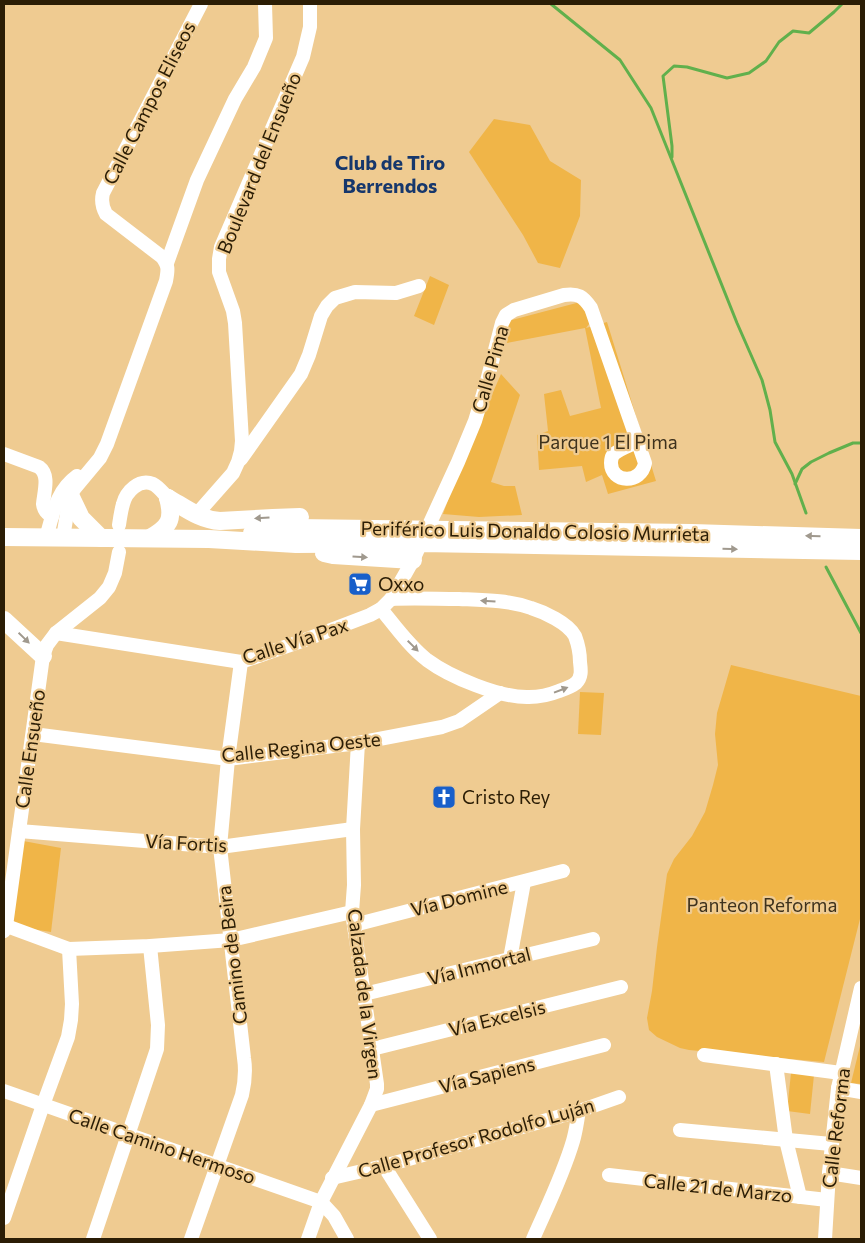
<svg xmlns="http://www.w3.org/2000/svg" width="865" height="1243" viewBox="0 0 865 1243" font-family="Commissioner,sans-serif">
	<rect width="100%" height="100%" fill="#efcb91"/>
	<g fill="#f0b548">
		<polygon points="494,119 530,125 550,161 581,180 580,216 560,268 538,263 523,235 469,152"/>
		<polygon points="430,276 449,285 434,325 414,316"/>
		<polygon points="584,301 590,323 586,328 607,322 656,481 608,494 602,475 586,482 582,466 539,470 537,435 548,431 544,394 561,390 570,416 601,408 585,328 507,343 508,321"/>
		<polygon points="501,374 520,395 491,482 504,486 515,486 522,515 479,517 443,514 459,470"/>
		<polygon points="731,665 861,696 861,915 824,1062 689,1050 680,1048 657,1037 649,1030 647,1018 652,991 657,947 667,874 674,859 692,836 705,812 713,785 718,765 715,734 717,713"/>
		<polygon points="580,692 604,693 601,735 578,734"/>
		<polygon points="18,840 61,848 51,932 6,925"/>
		<polygon points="861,1042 861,1084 851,1083"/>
		<polygon points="791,1073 814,1075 810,1114 787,1111"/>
	</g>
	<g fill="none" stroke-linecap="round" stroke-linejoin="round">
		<g stroke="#61b04c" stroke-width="3">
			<polyline points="551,4 620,60 651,108 737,323 762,380 770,410 775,442 792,474 806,513"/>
			<polyline points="672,157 672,146 663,76 674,66 687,67 727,78 749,73 766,61 779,42 793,31 809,33 834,12 842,4"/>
			<polyline points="795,484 802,469 811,462 829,453 853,443 861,443"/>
			<polyline points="826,567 861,633"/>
		</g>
		<g stroke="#fff" stroke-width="14">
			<polyline points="167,263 197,180 235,99 254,67 266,38 265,4"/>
			<path d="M4 454 39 467C50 475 44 492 43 504 44 511 47 513 52 517"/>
			<polyline points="241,459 301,374 309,355 321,316 327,306 335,298 355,292 396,293 419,286"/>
			<polyline points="196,515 233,473 238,462 241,451 242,441 235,323 233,311 219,272 219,259 221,247 303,57 310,27 310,4"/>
			<path d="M119 525C120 518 121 511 123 504 126 492 139 478 153 484 159 487 163 493 168 498"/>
			<path d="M46 538C53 514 56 491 77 476"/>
			<path d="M63 538 69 501 72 492 75 488 100 458 107 444 166 281C168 270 169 266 162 257L106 214C102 207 101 201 103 193L201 4"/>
			<path d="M381 609C395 626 409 646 427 660 450 677 500 698 529 697 540 697 549 695 559 691 565 689 571 687 576 683 582 677 581 670 580 662 580 654 578 644 575 636 568 623 544 612 531 608 508 600 483 600 459 599 437 599 414 598 391 599"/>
			<path d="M56 633 241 662 302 641 370 615 381 609 391 599 413 560 458 462 475 421 487 381 502 323 506 315 514 310 564 295C578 293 583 296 591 308L645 463C641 485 611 483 611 463 611 459 611 458 613 455 617 450 631 445 637 442"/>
			<polyline points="33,734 228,759 358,743 442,727 459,721 500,693"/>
			<polyline points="19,831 220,847 353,829"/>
			<polyline points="4,925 69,949 150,946 231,940 352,912"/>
			<polyline points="354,925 563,871"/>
			<polyline points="4,931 6,926 43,656 47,645 56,633 100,598 109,587 115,573 119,552"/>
			<polyline points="510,959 524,882"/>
			<polyline points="364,994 593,939"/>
			<polyline points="372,1049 621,987"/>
			<polyline points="704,1055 841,1073"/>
			<polyline points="776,1064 786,1140 800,1197"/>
			<polyline points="838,1088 861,1092"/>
			<polyline points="4,1091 321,1202 334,1216 347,1239"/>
			<polyline points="371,1105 604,1045"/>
			<polyline points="680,1130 831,1144"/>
			<polyline points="384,1166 430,1239"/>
			<polyline points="829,1173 861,1178"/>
			<polyline points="609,1175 827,1200"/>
			<polyline points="332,1178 384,1166 579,1111 619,1097"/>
			<polyline points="4,1218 43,1105 68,1037 71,1020 72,1004 69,949"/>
			<polyline points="93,1239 157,1049 158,1025 150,946"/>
			<path d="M191 1239 242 1095C245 1082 246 1071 244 1058L220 847 228 759 241 662"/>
			<polyline points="308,1239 321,1202 371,1105 377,1089 377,1084 352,912 354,885 353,829 358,743"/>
			<path d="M533 1239C547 1207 563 1175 573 1141 576 1131 577 1121 579 1111"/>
			<polyline points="825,1239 829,1173 838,1088 861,988"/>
		</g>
		<g stroke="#fff" stroke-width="18">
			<polyline points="71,497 81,518 101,538"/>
			<path d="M168 498C184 507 200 520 220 521L273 518 300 517"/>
			<polyline points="252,533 296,528 692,533 861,538"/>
			<polyline points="4,537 209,539 296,544 421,543 861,551"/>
			<path d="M150 538C169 527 174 520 168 498"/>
			<polyline points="324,553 333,555 413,560"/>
			<polyline points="4,620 43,656"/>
		</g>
	</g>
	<defs><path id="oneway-solid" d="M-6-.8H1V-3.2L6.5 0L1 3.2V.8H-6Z" transform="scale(1.25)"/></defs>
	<g fill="#a0998e">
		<use href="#oneway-solid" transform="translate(262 518) rotate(176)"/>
		<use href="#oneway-solid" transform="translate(813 536) rotate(-178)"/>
		<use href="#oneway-solid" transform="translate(730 549) rotate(1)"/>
		<use href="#oneway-solid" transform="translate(360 557) rotate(4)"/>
		<use href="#oneway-solid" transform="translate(488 601) rotate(-176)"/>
		<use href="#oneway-solid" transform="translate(24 638) rotate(44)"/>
		<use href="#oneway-solid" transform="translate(413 646) rotate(45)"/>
		<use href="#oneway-solid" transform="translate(561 690) rotate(-21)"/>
	</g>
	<defs>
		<g id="supermarket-square" transform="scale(1.25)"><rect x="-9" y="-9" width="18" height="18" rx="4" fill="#185fca" stroke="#efcb91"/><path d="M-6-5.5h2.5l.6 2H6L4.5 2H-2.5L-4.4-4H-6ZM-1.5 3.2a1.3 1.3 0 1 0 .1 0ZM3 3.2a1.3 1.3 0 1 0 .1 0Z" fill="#fff"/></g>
		<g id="church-square" transform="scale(1.25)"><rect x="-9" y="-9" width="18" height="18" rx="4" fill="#185fca" stroke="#efcb91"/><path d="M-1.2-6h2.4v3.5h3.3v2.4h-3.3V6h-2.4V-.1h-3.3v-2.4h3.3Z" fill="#fff"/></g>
	</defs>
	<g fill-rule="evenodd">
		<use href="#supermarket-square" x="360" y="584"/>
		<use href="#church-square" x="444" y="797"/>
	</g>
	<g text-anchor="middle" stroke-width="4.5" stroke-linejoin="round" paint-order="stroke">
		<g font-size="19" fill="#2b1d05" stroke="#efcb91">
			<text transform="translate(149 103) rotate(-63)" y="7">Calle Campos Eliseos</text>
			<text transform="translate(259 163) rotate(-68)" y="7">Boulevard del Ensueño</text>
			<text transform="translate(490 369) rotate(-74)" y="7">Calle Pima</text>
			<text transform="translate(535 531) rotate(1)" y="7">Periférico Luis Donaldo Colosio Murrieta</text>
			<text transform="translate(295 641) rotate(-18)" y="7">Calle Vía Pax</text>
			<text transform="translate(301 747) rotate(-6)" y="7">Calle Regina Oeste</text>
			<text transform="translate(30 749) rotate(-82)" y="7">Calle Ensueño</text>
			<text transform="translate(186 843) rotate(3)" y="7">Vía Fortis</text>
			<text transform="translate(459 898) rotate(-14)" y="7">Vía Domine</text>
			<text transform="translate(232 955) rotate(-97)" y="7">Camino de Beira</text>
			<text transform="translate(479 966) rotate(-14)" y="7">Vía Inmortal</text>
			<text transform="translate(365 994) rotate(83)" y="7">Calzada de la Virgen</text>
			<text transform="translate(497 1018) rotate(-14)" y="7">Vía Excelsis</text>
			<text transform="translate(487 1075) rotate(-14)" y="7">Vía Sapiens</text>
			<text transform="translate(836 1128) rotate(-83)" y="7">Calle Reforma</text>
			<text transform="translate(476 1138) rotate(-16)" y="7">Calle Profesor Rodolfo Luján</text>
			<text transform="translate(162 1146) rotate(19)" y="7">Calle Camino Hermoso</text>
			<text transform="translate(718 1188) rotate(6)" y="7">Calle 21 de Marzo</text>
		</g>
		<g font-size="19" fill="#3e321d" stroke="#efcb91">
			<text x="608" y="449">Parque 1 El Pima</text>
			<text x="762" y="912">Panteon Reforma</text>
		</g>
		<g font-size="19" fill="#2b1d05" stroke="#efcb91" text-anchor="start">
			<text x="378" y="591">Oxxo</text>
			<text x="462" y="804">Cristo Rey</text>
		</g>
		<g font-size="20" font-weight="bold" fill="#16376c" stroke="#efcb91">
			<text x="390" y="170">Club de Tiro<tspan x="390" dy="23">Berrendos</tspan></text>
		</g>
	</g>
	<rect width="865" height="1243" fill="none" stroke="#2b1d05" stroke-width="10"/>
</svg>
